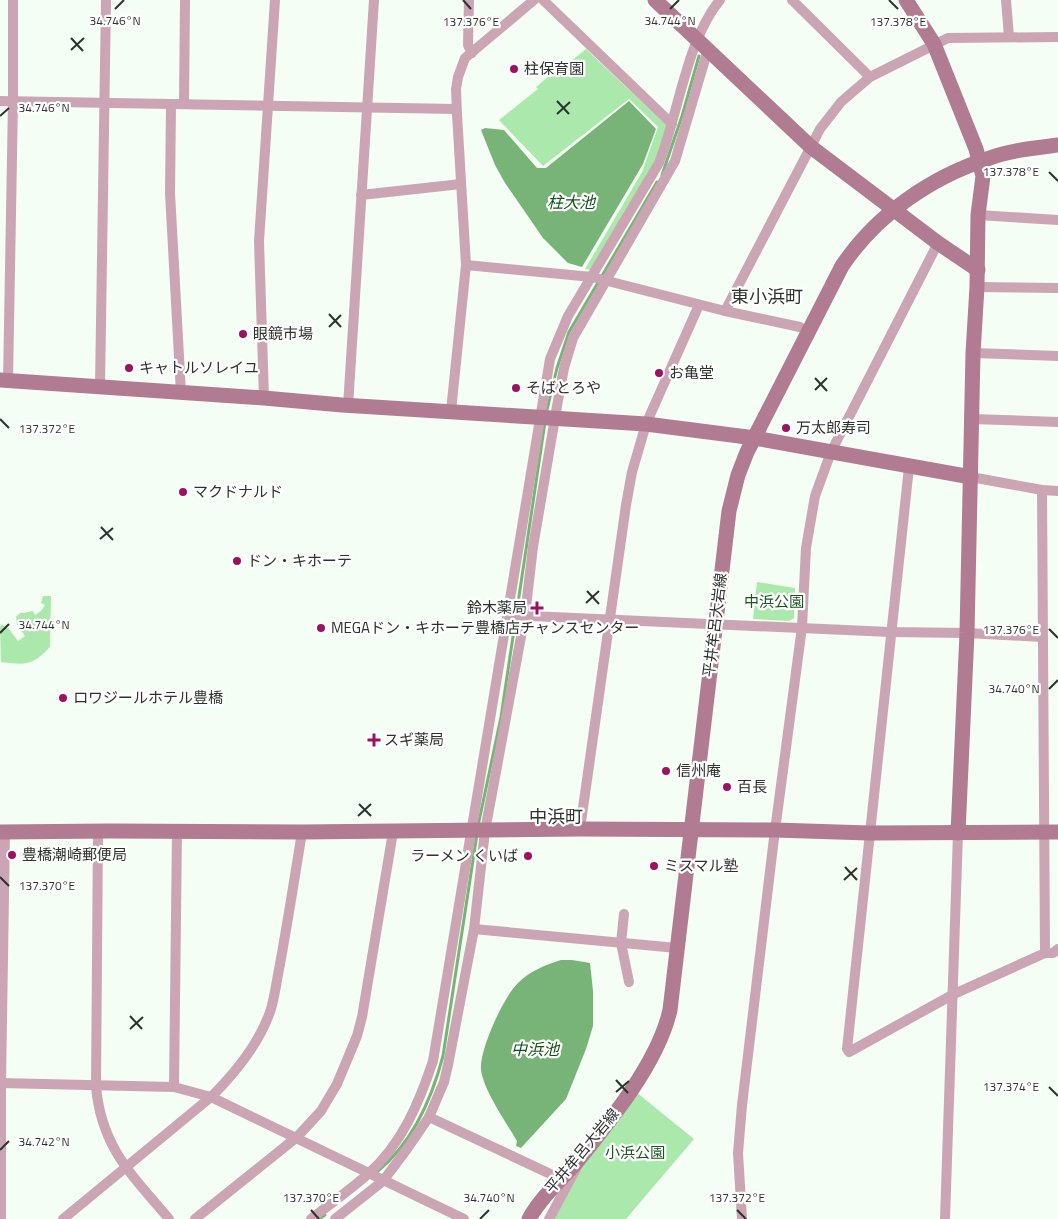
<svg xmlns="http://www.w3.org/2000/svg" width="1058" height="1219" viewBox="0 0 1058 1219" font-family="'Titillium Web','Noto Sans JP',sans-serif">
	<rect width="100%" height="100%" fill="#f4fef4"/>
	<g fill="#abe8ab">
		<polygon points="586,49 667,126 655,161 592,270 585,269 642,172 658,127 629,99 543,166 499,120 538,89 536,87 550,75 551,77"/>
		<polygon points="757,582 795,588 794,618 789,621 753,619"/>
		<path d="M43 596H51L50 647C32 666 26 665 1 662L0 627 2 625 9 629 18 641 25 636 17 624 16 617 20 613H24L33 611 35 615 41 611 45 605 41 603Z"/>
		<polygon points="636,1092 694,1139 626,1219 552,1219 575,1176"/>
	</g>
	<g fill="#78b478">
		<polygon points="629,101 656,129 643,164 582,267 568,263 543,238 505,183 495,165 481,130 485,128 504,130 537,168 546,168"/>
		<path d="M561 960H572L590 963 593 991V1026L586 1049 566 1099 521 1148 516 1146 517 1141C506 1122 484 1091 481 1070 479 1050 504 996 518 983 530 971 545 965 561 960Z"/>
	</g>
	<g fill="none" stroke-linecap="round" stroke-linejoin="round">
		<g stroke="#78b478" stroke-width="3">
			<polyline points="662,175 682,116 699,56"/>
			<polyline points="546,414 557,368 569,332 657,182"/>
			<polyline points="478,826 501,717 545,422"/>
			<path d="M378 1171C413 1142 432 1098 443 1056L477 834"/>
			<polyline points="319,1219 325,1215"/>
		</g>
		<g stroke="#cba5b4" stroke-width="10">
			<polyline points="469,0 468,45 472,53"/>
			<polyline points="543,0 672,124"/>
			<polyline points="792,0 870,77"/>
			<polyline points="1006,0 1009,37"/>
			<polyline points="0,101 456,109"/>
			<polyline points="171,104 170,193 181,393"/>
			<polyline points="184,104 185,0"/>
			<polyline points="361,195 461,184"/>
			<polyline points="978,215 1058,220"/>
			<polyline points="466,265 592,277 725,311 820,129 841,102 870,77 948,38 1058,37"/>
			<polyline points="977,287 1058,288"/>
			<polyline points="725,311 800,327"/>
			<polyline points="973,353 1058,356"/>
			<polyline points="8,381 13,101 13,0"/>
			<polyline points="100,387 106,0"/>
			<polyline points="264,398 259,241 275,0"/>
			<polyline points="348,406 374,0"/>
			<polyline points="451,411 466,265 457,114 456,89 458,77 465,58 534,0"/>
			<polyline points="972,419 1058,422"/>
			<polyline points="909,467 847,1049 849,1052 954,994 1045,953 1042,490"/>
			<polyline points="971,477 1042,490 1058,491"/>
			<polyline points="508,615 890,632 967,633 1042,637"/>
			<polyline points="580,829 626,505 632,472 646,424 699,305"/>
			<path d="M98 831 96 1086C101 1147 132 1175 169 1219"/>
			<polyline points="624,914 621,943 629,982"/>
			<polyline points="474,929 677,948"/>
			<polyline points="1045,953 1053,953 1058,949"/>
			<polyline points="0,1083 174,1087 211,1097 464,1219"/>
			<polyline points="174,1087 177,831"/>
			<polyline points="429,1117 561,1179"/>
			<polyline points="1,1219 1,1083 5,832"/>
			<path d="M63 1219 211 1097C236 1072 260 1043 271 1009 275 995 277 979 280 964 288 920 295 876 302 832"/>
			<polyline points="195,1219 297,1137 321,1111 337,1084 357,1036 362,1017 393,832"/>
			<path d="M311 1219C330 1204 350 1190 368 1174 402 1144 419 1103 433 1061L550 359 568 316 659 163C678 115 687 39 720 0"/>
			<polyline points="335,1219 383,1181 407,1149 429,1117 444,1082 448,1065 474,929 485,831 525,615 533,547 557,406 564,368 573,338 675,161 708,49"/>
			<polyline points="549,1219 577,1167 576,1165"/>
			<polyline points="742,1219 738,1153 742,1105 774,838 802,627 806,548 815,496 831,452 938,243"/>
			<polyline points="945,1219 958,833"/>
		</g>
		<g stroke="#b17b91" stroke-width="15">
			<polyline points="655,0 811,147 938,243 978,270"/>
			<polyline points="906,0 934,44 976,149 983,176 978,215 977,287 973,353 967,633 958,833"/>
			<polyline points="0,380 264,398 342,405 646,424 755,438 971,477"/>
			<polyline points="0,832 109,831 302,832 580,829 775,830 869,833 1058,832"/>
			<path d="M529 1219C541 1197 560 1181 576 1163 610 1121 658 1063 670 1010L729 511 738 475 747 452 842 266C877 214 931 177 990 158 1012 150 1035 148 1058 145"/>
		</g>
	</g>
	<path fill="none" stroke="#2c322c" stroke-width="2" d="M463 0 471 9M889 0 898 9M115 9 124 0M670 9 679 0M71 38 83 51M71 50 84 38M557 101 569 114M557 114 570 102M0 116 9 108M1049 172 1058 181M329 314 341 327M329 327 341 315M815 378 827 391M815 390 827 378M0 419 9 428M101 527 113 540M100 539 113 528M587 591 599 604M586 603 599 591M1049 629 1058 638M0 633 9 624M1049 689 1058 680M359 804 371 816M358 816 371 804M845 867 857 880M0 877 9 886M844 880 857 868M130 1016 142 1029M130 1029 143 1017M616 1080 628 1093M1049 1087 1058 1096M616 1092 629 1081M0 1150 9 1141M311 1210 319 1219M737 1210 746 1219M480 1219 489 1210"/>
	<g fill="#9c1160" stroke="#fff" stroke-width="2">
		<circle cx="514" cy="69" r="5"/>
		<circle cx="243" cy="334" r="5"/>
		<circle cx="129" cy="368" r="5"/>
		<circle cx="659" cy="373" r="5"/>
		<circle cx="516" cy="388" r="5"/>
		<circle cx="786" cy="428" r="5"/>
		<circle cx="183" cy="492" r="5"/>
		<circle cx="237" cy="561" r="5"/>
		<path d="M534.5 600.5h5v5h5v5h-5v5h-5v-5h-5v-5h5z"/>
		<circle cx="321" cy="628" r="5"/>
		<circle cx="63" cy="698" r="5"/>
		<path d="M371.5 732.5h5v5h5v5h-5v5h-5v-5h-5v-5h5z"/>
		<circle cx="666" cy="771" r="5"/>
		<circle cx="727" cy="787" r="5"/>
		<circle cx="12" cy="855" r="5"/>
		<circle cx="528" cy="856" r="5"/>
		<circle cx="654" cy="866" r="5"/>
	</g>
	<g text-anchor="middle" stroke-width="4.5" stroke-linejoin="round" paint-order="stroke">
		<g font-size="15" fill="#2c322c" stroke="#fff" text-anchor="start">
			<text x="524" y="74">柱保育園</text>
			<text x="253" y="339">眼鏡市場</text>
			<text x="139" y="373">キャトルソレイユ</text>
			<text x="669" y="378">お亀堂</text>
			<text x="526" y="393">そばとろや</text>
			<text x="796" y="433">万太郎寿司</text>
			<text x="193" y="497">マクドナルド</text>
			<text x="247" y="566">ドン・キホーテ</text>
			<text x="527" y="613" text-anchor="end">鈴木薬局</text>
			<text x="331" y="633">MEGAドン・キホーテ豊橋店チャンスセンター</text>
			<text x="73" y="703">ロワジールホテル豊橋</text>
			<text x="384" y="745">スギ薬局</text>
			<text x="676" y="776">信州庵</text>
			<text x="737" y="792">百長</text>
			<text x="22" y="860">豊橋潮崎郵便局</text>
			<text x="518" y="861" text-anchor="end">ラーメン くいば</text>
			<text x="664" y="871">ミスマル塾</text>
		</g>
		<g font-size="15" fill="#18571d" stroke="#fff">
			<text x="774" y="607">中浜公園</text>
			<text x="635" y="1158">小浜公園</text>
		</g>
		<g font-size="15" fill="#2c322c" stroke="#fff">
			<text transform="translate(715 625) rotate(-83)" y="5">平井牟呂大岩線</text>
			<text transform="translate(582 1151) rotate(-50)" y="5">平井牟呂大岩線</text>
		</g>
		<g font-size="16" font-style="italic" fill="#135319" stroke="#fff">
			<text x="571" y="208">柱大池</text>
			<text x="535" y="1055">中浜池</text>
		</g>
		<g font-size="18" fill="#2c322c" stroke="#fff">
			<text x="767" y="303">東小浜町</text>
			<text x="556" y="823">中浜町</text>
		</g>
	</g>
	<g font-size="12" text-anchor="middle" fill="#2c322c" stroke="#fff" stroke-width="4.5" stroke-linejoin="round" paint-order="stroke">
		<text x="115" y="25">34.746°N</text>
		<text x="670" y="25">34.744°N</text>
		<text x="471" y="26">137.376°E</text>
		<text x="898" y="26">137.378°E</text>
		<text x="44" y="112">34.746°N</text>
		<text x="1011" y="176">137.378°E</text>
		<text x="47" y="433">137.372°E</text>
		<text x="44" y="629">34.744°N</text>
		<text x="1011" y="634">137.376°E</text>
		<text x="1014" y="693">34.740°N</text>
		<text x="47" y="890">137.370°E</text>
		<text x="1011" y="1091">137.374°E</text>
		<text x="44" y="1146">34.742°N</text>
		<text x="311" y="1202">137.370°E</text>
		<text x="737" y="1202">137.372°E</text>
		<text x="489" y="1202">34.740°N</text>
	</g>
</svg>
